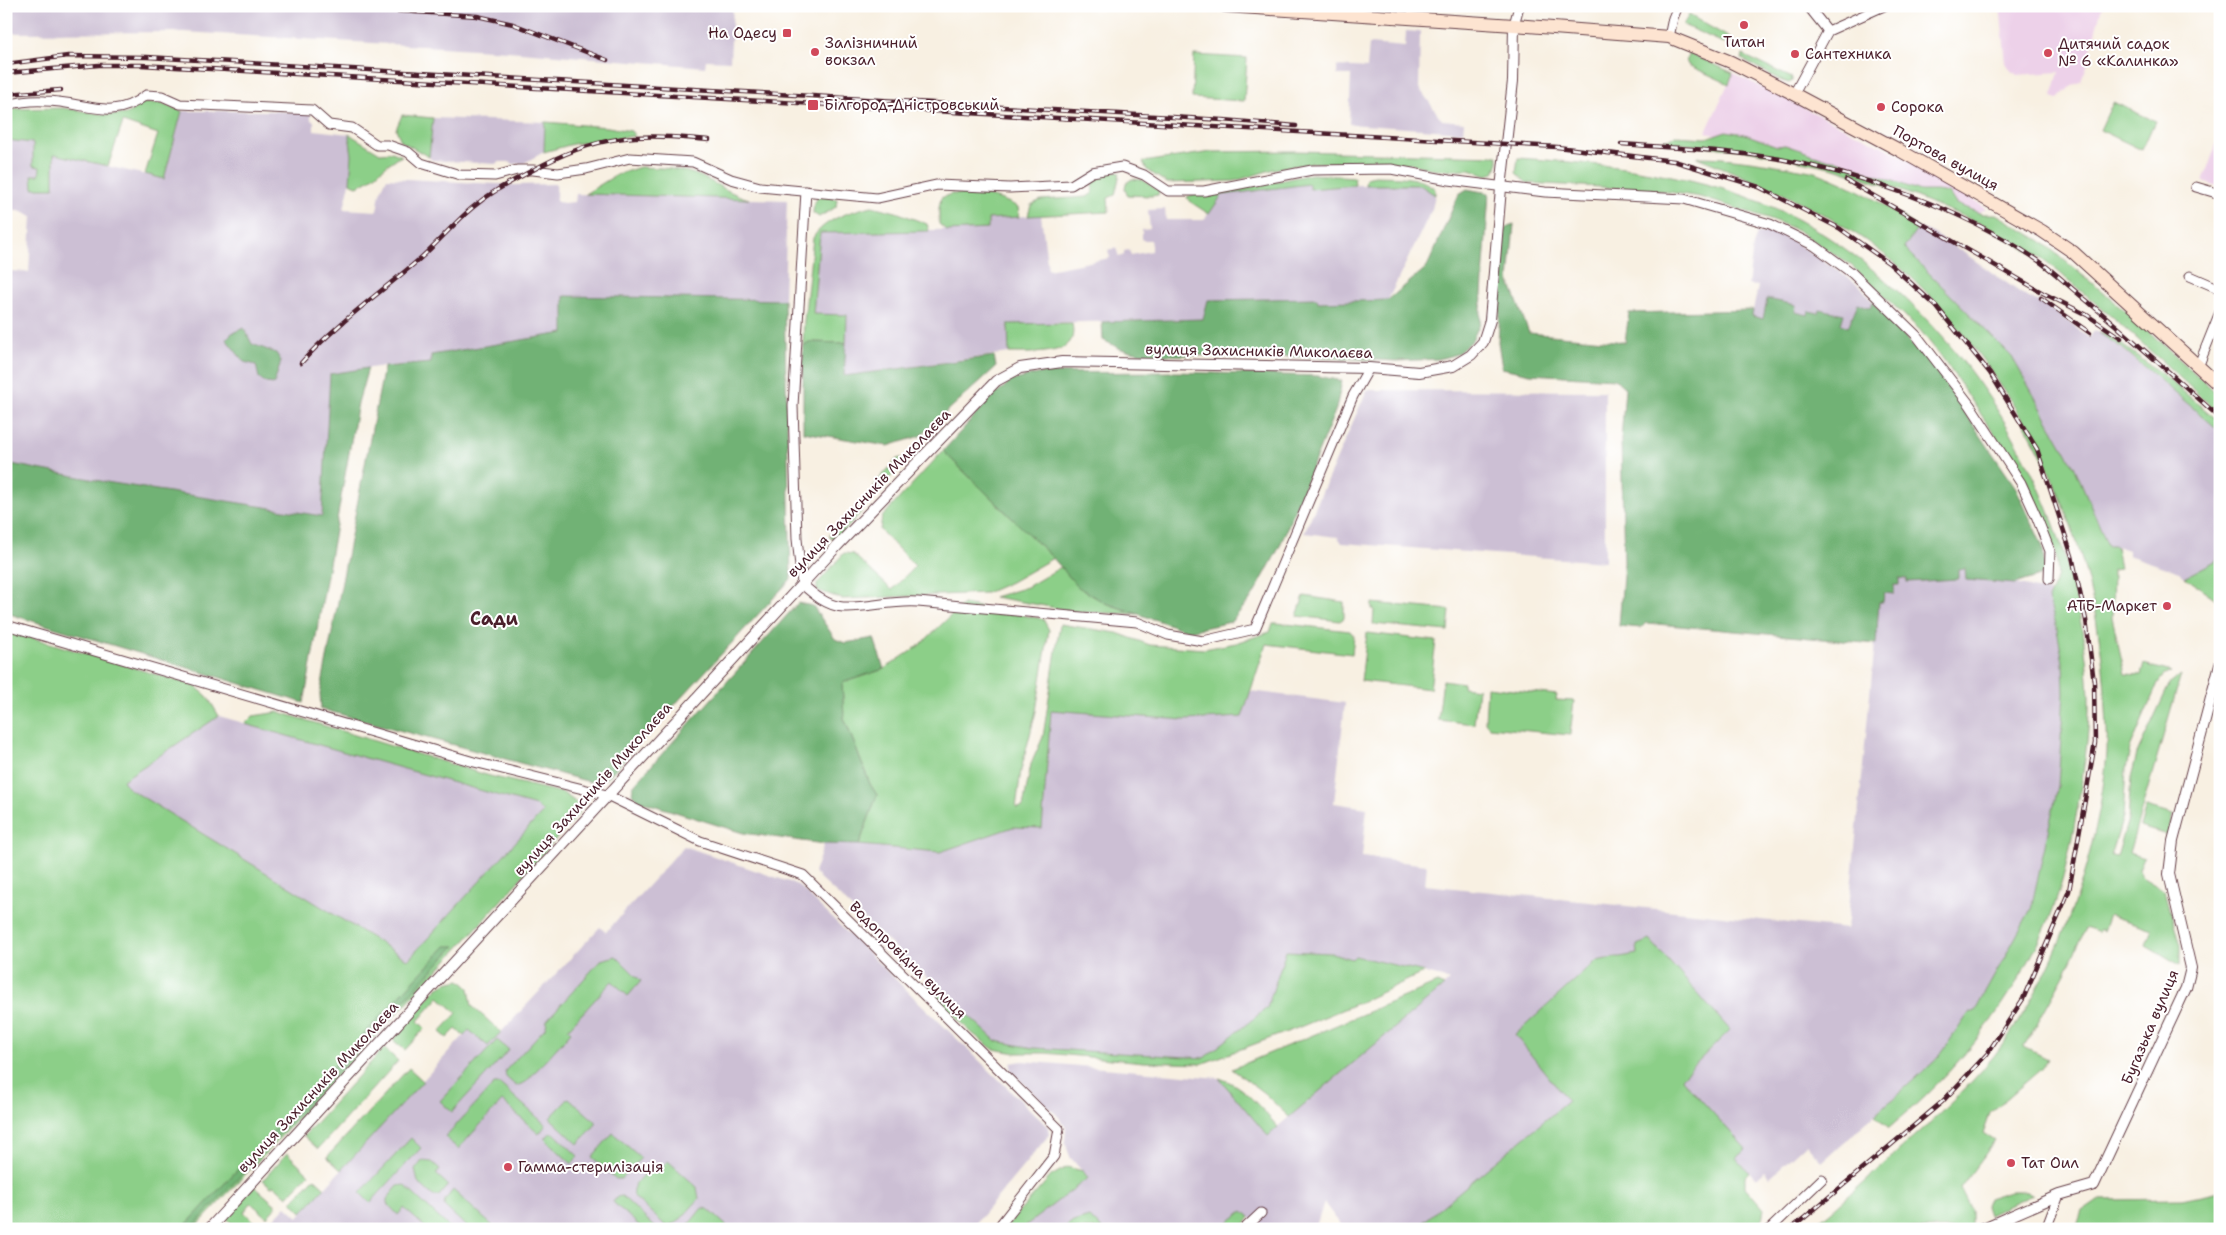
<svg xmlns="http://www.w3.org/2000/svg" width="2226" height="1235" viewBox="0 0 2226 1235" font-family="'Shantell Sans',sans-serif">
	<rect width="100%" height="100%" fill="#fff"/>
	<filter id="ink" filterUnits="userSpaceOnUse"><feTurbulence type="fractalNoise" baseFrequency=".02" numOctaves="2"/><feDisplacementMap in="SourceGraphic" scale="10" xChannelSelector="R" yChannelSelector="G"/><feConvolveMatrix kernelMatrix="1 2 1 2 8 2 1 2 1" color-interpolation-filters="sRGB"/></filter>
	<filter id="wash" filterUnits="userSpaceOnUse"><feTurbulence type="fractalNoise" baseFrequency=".0096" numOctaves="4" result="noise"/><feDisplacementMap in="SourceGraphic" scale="20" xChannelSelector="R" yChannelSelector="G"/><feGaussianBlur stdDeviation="1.12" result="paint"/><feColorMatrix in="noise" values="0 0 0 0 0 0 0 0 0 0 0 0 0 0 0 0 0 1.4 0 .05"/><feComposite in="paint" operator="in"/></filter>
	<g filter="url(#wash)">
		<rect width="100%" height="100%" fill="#f8f0e2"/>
		<g fill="#edd1e9">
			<polygon points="2000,6 2102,6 2087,66 2081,81 2069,88 2058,99 2052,97 2059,72 2018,75 2012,72 2006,63"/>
			<polygon points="1733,73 1896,153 1986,208 1977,213 1838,167 1706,132"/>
			<polygon points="2220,134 2220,187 2203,181"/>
		</g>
		<g fill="#ccbfd4">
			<polygon points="6,6 733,6 730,61 706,60 705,67 508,51 184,32 6,33"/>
			<polygon points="1406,31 1420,32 1419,88 1442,120 1464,122 1463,132 1349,124 1351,75 1337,75 1337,66 1367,68 1369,44 1405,47"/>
			<polygon points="182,111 271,111 311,113 311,120 314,121 314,130 349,134 352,155 350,183 344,209 377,211 380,193 387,178 515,185 556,184 557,202 564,203 575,202 576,194 787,200 784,300 564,296 565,333 432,355 432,363 377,367 330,374 322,516 106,482 6,463 6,363 8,354 6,352 6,271 29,272 32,216 19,211 6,211 6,140 33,143 33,166 40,167 39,175 32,175 33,188 54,154 164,179"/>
			<polygon points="433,118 545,122 544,152 524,163 513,164 509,162 499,162 495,164 432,160 429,157"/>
			<polygon points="1309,184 1310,189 1360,185 1420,185 1435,195 1432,209 1388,300 1318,302 1317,299 1209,300 1203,319 1046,323 1008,326 1009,353 844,376 847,315 813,314 820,232 987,229 987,219 1041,215 1048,270 1110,258 1108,250 1116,248 1119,257 1124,255 1124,251 1129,250 1131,255 1151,251 1151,240 1142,240 1142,230 1150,229 1148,210 1165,209 1166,220 1204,220 1221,195"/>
			<polygon points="1918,228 1928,231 1950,243 2028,298 2044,303 2089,338 2095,330 2121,348 2220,431 2220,532 2217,560 2185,577 2179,572 2128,555 2128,550 2116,546 2108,546 2074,466 2012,357 1904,248"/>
			<polygon points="1771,232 1783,235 1842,273 1861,287 1873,302 1870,308 1858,303 1849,327 1840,324 1844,314 1819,309 1818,313 1808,315 1795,312 1796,305 1767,299 1763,319 1752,316 1758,286 1748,285 1753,246 1757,233"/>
			<polygon points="1367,390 1605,391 1605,562 1342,543 1338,537 1304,533"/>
			<polygon points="1966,568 1967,580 2015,584 2050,592 2048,599 2056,624 2063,662 2064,693 2058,786 2031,909 1975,1011 1969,1013 1937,1059 1822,1162 1806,1144 1770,1177 1764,1171 1756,1179 1736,1158 1745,1149 1681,1078 1715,1045 1639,954 1596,961 1516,1035 1568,1101 1415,1229 1344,1229 1324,1203 1315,1229 1257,1229 1260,1226 1243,1211 1219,1229 1021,1229 1088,1178 1070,1157 1065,1142 1066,1128 1060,1118 1011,1071 1011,1063 1022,1061 1219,1078 1268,1135 1449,981 1438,976 1356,956 1352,959 1332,953 1286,951 1267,1008 1204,1058 1033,1048 996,1041 814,873 824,844 859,845 940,852 1013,827 1041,828 1051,710 1185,720 1242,717 1251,691 1345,703 1334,803 1367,808 1362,857 1427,865 1425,885 1847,929 1879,602 1884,593 1894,585 1899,578 1907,579 1907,582 1958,579 1958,569"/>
			<polygon points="219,716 536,806 544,812 408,960 128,788 122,780"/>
			<polygon points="684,846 798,885 1048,1127 1049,1135 971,1229 264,1229 286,1206 298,1217 469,1030 488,1046 600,927 606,932"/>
		</g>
		<g fill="#8ccf88" stroke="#6b775a">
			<polygon points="1689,15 1730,38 1732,41 1730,46 1683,25"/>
			<polygon points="1689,53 1733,73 1729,84 1688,65 1686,60"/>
			<polygon points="1194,55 1247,58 1244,101 1192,98"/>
			<polygon points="1743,55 1792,78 1792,81 1789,83 1782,81 1742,59"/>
			<polygon points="2113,102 2155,121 2142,150 2100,130"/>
			<polygon points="143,103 160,103 182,111 164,179 145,174 158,134 123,122 108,166 54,154 54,188 33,188 32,175 39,175 40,167 33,166 33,143 6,140 6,109 63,108 108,115 127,114"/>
			<polygon points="402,115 433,118 429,157 401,141 396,129"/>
			<polygon points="545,122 608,127 631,131 635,136 573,144 544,152"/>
			<polygon points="1726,131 1745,134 1777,146 1785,145 1830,160 1834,159 1920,191 1937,191 1949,193 1956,204 1982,214 1996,214 2041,241 2127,312 2220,396 2220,414 2133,335 2047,262 1984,225 1902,191 1835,168 1752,151 1663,142 1663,140 1676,136 1706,138"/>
			<path d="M349 134 380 153 392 152 402 156C384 163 375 180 357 186L350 183 352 155Z"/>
			<polygon points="1295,151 1498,156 1498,162 1494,173 1487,175 1470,169 1435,170 1413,164 1372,161 1311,163 1274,169 1235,181 1167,183 1147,170 1143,162 1211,152"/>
			<path d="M1697 157C1728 157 1758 162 1788 167 1798 169 1809 170 1818 173 1854 186 1887 205 1918 228L1904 248 2012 357 2074 466 2108 546H2116L2120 569 2113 570 2112 617 2125 674 2141 675 2144 664 2171 672 2163 676 2158 683 2130 749 2126 769 2123 817 2111 856 2117 857 2128 819 2131 777 2137 754 2170 683 2181 675 2129 853 2144 858 2139 870 2140 876 2165 891 2180 945V965L2146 945 2152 929 2109 915 2103 931 2099 929 2098 933 2086 928 2065 973 2024 1047 2048 1059 2041 1069 1990 1113 1983 1133 1995 1141 1960 1188 1971 1210V1226L1962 1229H1877L1868 1221 1860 1229H1810C1840 1204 1869 1178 1897 1152 1936 1118 1976 1082 2006 1040 2062 960 2099 850 2107 753 2108 733 2106 712 2105 692 2097 563 2049 443 1969 342 1945 311 1920 283 1889 258 1832 212 1765 185 1697 157Z"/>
			<path d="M1518 158C1620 165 1725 175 1815 229 1974 326 2081 509 2089 696 2090 734 2083 773 2077 811 2070 847 2064 883 2050 917 2015 1000 1958 1071 1889 1128L1875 1115 1937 1059 1969 1013 1975 1011 2031 909 2058 786 2064 693 2063 662 2056 624 2048 599 2058 576 2056 553 2027 482 1944 360 1920 330 1852 266 1797 230 1768 218 1700 197 1656 190 1527 183 1516 173Z"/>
			<path d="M640 167C661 168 682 168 702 177 719 185 729 193 749 199L585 194 616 175Z"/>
			<polygon points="1113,171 1120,173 1115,195 1108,198 1109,212 1028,216 1031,205 1041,200 1087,197 1093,193 1093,179 1100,175"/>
			<polygon points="1312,174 1354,177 1355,185 1310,189 1309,184 1222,195 1209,214 1189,201 1187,197 1191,195 1235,190"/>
			<path d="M1375 176C1396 177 1419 175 1435 189V195L1420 185H1365L1366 178Z"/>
			<polygon points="1132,179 1143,180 1159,191 1158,195 1151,196 1127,195 1125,188 1126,183"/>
			<path d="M951 194C978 194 993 194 1018 207L1019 217 988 219V229L947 231 939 224V208L941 198Z"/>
			<polygon points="828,196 837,199 836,207 819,217 813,213 814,204 818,197"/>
			<path d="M872 206 896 212 927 224 929 231 820 233 813 314 847 315 846 343 809 342 803 346 804 321 813 238C824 219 852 211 872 206Z"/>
			<path d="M1072 323C1073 329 1074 336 1070 342 1061 355 1024 353 1009 353L1008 324Z"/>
			<polygon points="2099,333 2106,333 2166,377 2220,422 2220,431 2122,348"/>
			<polygon points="943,451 1053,558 1011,582 986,593 842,599 817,590 817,584 844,553 853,554 892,590 915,566 880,530 882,517"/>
			<polygon points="901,458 904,463 878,490 875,490 874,485 897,459"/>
			<polygon points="855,508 860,508 861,512 837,539 830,538 830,534"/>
			<polygon points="2220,533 2220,602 2185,577 2217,560"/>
			<path d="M1061 567C1086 596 1101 602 1137 614L1079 612 994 597 1027 587Z"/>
			<polygon points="1304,596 1344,602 1344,618 1340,621 1297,616"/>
			<polygon points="1372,603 1450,610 1448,631 1373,624 1374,609 1372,609"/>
			<polygon points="963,604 1043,619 1049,630 1036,711 1021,770 1016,808 1023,807 1031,764 1043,737 1060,624 1117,633 1150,645 1204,649 1236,643 1270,632 1273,623 1277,623 1350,631 1354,636 1352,654 1266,644 1242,717 1185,720 1051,710 1042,828 1013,827 940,852 859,845 877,795 870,784 844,718 842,683 884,669 920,645"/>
			<polygon points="6,630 195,686 207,696 219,716 123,780 128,788 408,960 543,812 536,806 245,724 253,716 279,712 490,776 563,793 577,803 579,813 463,943 194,1229 6,1229"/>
			<polygon points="1367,633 1436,641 1430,689 1361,681"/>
			<polygon points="1443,680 1463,683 1463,687 1478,689 1474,724 1438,720"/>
			<polygon points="1487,687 1557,695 1556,700 1574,701 1570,735 1489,727 1485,722"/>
			<polygon points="2146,807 2173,815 2167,835 2140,827"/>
			<polygon points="1650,940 1730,1030 1681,1078 1746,1149 1736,1158 1749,1172 1745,1176 1745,1187 1764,1209 1760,1229 1415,1229 1568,1101 1515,1035 1596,961 1638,954 1637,945"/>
			<polygon points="1286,951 1332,953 1352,959 1355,956 1425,972 1363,1001 1295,1029 1201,1064 1144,1062 1045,1053 1016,1053 993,1049 972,1033 926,989 930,980 996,1041 1033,1048 1204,1058 1267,1008"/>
			<polygon points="616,956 641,981 628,996 612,981 568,1029 571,1032 526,1082 516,1086 506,1077 505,1071 546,1027 547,1020 601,960"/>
			<polygon points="460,980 469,988 472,1006 501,1032 488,1046 469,1030 464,1036 456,1029 447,1038 440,1032 457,1013 439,997 418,1021 425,1028 405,1050 393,1040 437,988 446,983"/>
			<polygon points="1437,983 1444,986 1289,1117 1264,1093 1232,1069"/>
			<polygon points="497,1040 509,1050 452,1112 440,1101"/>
			<polygon points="384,1048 398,1061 318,1149 304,1136"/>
			<polygon points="409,1068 423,1081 341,1170 327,1157"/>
			<path d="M1219 1078C1244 1085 1261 1109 1278 1127L1268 1136Z"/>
			<polygon points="494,1084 500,1084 546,1125 539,1134 502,1101 458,1149 445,1137"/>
			<polygon points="569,1098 597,1123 578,1144 550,1118"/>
			<polygon points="550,1133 554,1133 578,1156 572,1164 545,1139"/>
			<polygon points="613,1133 641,1158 621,1179 616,1179 592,1157"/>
			<polygon points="411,1138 421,1148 370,1203 360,1193"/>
			<polygon points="287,1153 309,1174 287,1197 274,1185 271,1187 263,1180"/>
			<polygon points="422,1161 432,1162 440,1169 436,1174 448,1185 439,1196 433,1196 418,1182 415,1170"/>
			<path d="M668 1161 697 1187 699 1199 678 1222 666 1226 633 1196C630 1185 643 1176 650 1168L656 1173Z"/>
			<polygon points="1067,1167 1083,1171 1088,1178 1021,1229 1004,1229 1051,1176"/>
			<polygon points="314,1178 325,1188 302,1212 292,1202"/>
			<polygon points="404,1185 451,1229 427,1229 404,1208 398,1215 387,1203 387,1199 398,1186"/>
			<polygon points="254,1186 277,1206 267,1217 251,1203 244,1212 259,1226 257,1229 238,1229 226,1218"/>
			<polygon points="453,1190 496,1229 469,1229 444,1206 445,1200"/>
			<polygon points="2010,1191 2028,1191 2032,1195 1988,1215 1985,1206 1988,1198"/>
			<polygon points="2220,1191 2220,1229 2076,1229 2082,1211 2098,1200 2182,1199"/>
			<polygon points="622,1196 657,1229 643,1229 613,1202 617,1197"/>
			<polygon points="702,1208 708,1209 730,1229 685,1229"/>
			<path d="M1243 1211 1250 1217C1243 1230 1231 1229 1219 1229Z"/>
			<polygon points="1089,1217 1103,1229 1064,1229 1073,1222"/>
		</g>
		<g fill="#71b274" stroke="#5e6850">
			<polygon points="1467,189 1489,193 1480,324 1471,342 1457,354 1439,359 1396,361 1322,357 1152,355 1121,349 1103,340 1102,322 1203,319 1208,300 1317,298 1318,302 1388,300 1427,267 1459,194"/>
			<polygon points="1514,224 1509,280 1529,333 1625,342 1629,313 1753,310 1752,316 1763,319 1767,299 1796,305 1795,312 1808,315 1809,311 1818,313 1819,309 1844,314 1841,324 1848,327 1858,303 1870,308 1873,302 1937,371 2016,488 2043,547 2045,574 2015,584 1966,580 1965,568 1958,569 1958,579 1907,582 1907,579 1899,578 1899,585 1894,585 1894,594 1884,593 1883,602 1879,602 1876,644 1646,623 1641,628 1619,626 1624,563 1621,440 1625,388 1615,379 1530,374 1502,368 1498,342 1505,231 1508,226"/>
			<polygon points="564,296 784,300 791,579 607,778 590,782 321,709 320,694 384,367 431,363 431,355 564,333"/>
			<polygon points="244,328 252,344 276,353 281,361 274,384 266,383 259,378 256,365 244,362 226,339 232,333"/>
			<polygon points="809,342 846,343 844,376 994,356 996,367 920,436 888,446 803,432 803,346"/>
			<polygon points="368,368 358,403 304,703 6,613 6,463 106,482 322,516 330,374"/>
			<polygon points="1175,372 1318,376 1342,381 1336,409 1279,548 1253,596 1231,622 1189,631 1105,603 1078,587 1053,558 943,451 989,400 1011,381 1041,373"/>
			<polygon points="798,603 813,606 835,639 845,643 874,638 884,669 842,683 844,718 870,784 877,795 859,845 824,844 743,833 640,801 632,794 633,786"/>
			<polygon points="446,946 455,946 191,1229 182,1229"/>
		</g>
	</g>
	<g filter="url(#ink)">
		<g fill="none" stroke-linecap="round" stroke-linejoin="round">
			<g stroke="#643e46" stroke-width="11">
				<g id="minor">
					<polyline points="1808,6 1828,31"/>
					<polyline points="1514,25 1519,6"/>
					<polyline points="1669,37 1673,18 1678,6"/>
					<polyline points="1794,94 1828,31 1884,6"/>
					<path d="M6 105C19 102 32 100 45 101 85 101 110 123 146 95L162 96 180 104 312 110 329 125 352 128 377 145H388L408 152 421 163 460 175 495 176 517 170H533L558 173 586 169 630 158 693 162 731 179 760 187 877 198 937 185 1010 188 1071 185 1092 172 1122 167 1144 175 1168 191H1204L1312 170 1391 169 1449 180 1545 192 1684 199 1770 224 1815 246 1852 273 1917 336 1970 405 2021 483 2037 518 2050 551 2049 579"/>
					<polyline points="2196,187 2220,194"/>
					<path d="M806 191 793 406 797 539 802 584C813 594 827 606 843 607 868 608 893 600 918 602L1137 622 1168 635 1203 641 1255 629 1353 396 1369 368"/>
					<polyline points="2190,276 2220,289"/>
					<polyline points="2198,367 2220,312"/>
					<polyline points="6,625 474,762 607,795 700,841 803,875 1059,1129 1054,1156 997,1229"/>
					<polyline points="1244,1229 1261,1213"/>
					<polyline points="1770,1229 1822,1179"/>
					<polyline points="2046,1229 2059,1195"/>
				</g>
			</g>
			<g stroke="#643e46" stroke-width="12">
				<g id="tertiary">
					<polyline points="209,1229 837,546 996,381 1020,368 1062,362 1369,368 1419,372 1453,366 1471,355 1483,342 1490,320 1501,188 1513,81 1514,25"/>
					<polyline points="1981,1229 2059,1195 2094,1185 2186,988 2191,968 2169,874 2173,841 2220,664"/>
				</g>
			</g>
			<g stroke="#643e46" stroke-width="14">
				<polyline id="secondary" points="1225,6 1514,25 1669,37 1731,62 1794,94 1899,150 2042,231 2073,252 2220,386"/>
			</g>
			<use href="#minor" stroke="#fff" stroke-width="9"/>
			<use href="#tertiary" stroke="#fff" stroke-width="10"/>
			<use href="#secondary" stroke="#fde4d1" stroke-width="12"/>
			<g stroke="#4a1f2b" stroke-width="4.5">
				<g id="rail">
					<polyline points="322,6 477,16 513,24 607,60"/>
					<polyline points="6,64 68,56 147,57 1223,120 1296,126"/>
					<polyline points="6,73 99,65 141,65 1557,147 1674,161 1759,187 1839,228 1890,264 1936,306 1990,373 2037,449 2072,556 2086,620 2094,682 2095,743 2069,891 2023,999 1987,1054 1942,1102 1791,1229"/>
					<polyline points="6,94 61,90"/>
					<path d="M1621 144C1674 148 1728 150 1780 159 1864 175 1962 209 2033 257 2052 269 2068 286 2086 300 2131 338 2176 378 2220 418"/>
					<polyline points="1846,180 2043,293 2087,315 2121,338"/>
					<polyline points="2041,298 2090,333"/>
					<path d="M301 363C335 325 376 296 415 263 435 246 452 225 472 208 492 191 511 182 533 170 598 134 637 133 709 140"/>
				</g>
			</g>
			<use href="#rail" stroke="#fff" stroke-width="2.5" stroke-dasharray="8" stroke-linecap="butt"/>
		</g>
	</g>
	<g fill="#d1495b" stroke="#fff" stroke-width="2">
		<circle cx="1744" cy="25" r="5"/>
		<rect x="782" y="28" width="10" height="10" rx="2.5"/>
		<circle cx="815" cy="52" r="5"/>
		<circle cx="2048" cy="53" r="5"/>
		<circle cx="1795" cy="54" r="5"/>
		<rect x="807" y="99" width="12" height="12" rx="2.5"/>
		<circle cx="1881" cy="107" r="5"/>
		<circle cx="2167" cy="606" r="5"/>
		<circle cx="2011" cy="1163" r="5"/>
		<circle cx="508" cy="1167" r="5"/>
	</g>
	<g text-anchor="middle" stroke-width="4" stroke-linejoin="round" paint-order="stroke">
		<g font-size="15" fill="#4a1f2b" stroke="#fff" text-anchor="start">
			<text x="777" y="38" text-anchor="end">На Одесу</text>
			<text x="1744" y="47" text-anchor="middle">Титан</text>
			<text x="825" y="48">Залізничний<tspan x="825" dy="17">вокзал</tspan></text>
			<text x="2058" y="49">Дитячий садок<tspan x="2058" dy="17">№ 6 «Калинка»</tspan></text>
			<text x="1805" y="59">Сантехника</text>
			<text x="824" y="110">Білгород-Дністровський</text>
			<text x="1891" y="112">Сорока</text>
			<text x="2157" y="611" text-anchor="end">АТБ-Маркет</text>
			<text x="2021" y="1168">Тат Оил</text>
			<text x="518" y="1172">Гамма-стерилізація</text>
		</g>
		<g font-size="15" fill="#4a1f2b" stroke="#fff">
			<text transform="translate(1946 158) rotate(29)" y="5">Портова вулиця</text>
			<text transform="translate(1259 351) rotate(1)" y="5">вулиця Захисників Миколаєва</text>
			<text transform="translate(869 493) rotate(-46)" y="5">вулиця Захисників Миколаєва</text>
			<text transform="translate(593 789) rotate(-48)" y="5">вулиця Захисників Миколаєва</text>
			<text transform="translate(908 960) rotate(45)" y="5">Водопровідна вулиця</text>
			<text transform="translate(2150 1027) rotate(-67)" y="5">Бугазька вулиця</text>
			<text transform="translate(318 1087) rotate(-47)" y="5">вулиця Захисників Миколаєва</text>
		</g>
		<g font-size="18" font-weight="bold" fill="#4a1f2b" stroke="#fff">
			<text x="494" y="625">Сади</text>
		</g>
	</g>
	<rect width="2226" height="1235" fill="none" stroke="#fff" stroke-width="25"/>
</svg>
